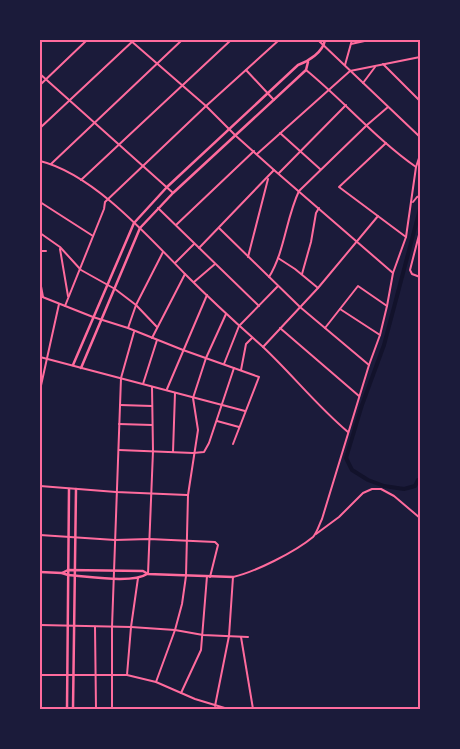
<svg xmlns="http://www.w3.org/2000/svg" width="460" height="749" viewBox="0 0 460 749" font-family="Poppins,sans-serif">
	<rect width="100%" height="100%" fill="#1b1b3a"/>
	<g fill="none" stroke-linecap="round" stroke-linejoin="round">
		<polyline stroke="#12122b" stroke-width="4" points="420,209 384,345 362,405 346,458 352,470 368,480 384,486 404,489 415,486 418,480 420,481"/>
		<g stroke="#ff6b9d" stroke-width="2">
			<polyline points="130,40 206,106 236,136 274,170 393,273"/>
			<polyline points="318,40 420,137"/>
			<polyline points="351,44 369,40"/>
			<polyline points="383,64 420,101"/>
			<polyline points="345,65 352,40"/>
			<polyline points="246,70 274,100"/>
			<path d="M306 70C344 101 376 139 416 167"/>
			<polyline points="40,74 172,192"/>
			<polyline points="363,83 375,67"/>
			<polyline points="40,85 87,40"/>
			<polyline points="40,128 134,40"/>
			<polyline points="280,133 320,169"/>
			<polyline points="386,143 339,187 406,237"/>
			<polyline points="257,154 350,71 420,57"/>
			<path d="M40 161C93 174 147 235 185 274 210 299 236 323 262 346 292 374 316 405 348 432"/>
			<polyline points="51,164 182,40"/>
			<polyline points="279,173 346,105"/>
			<polyline points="81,180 231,40"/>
			<polyline points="40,202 93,236"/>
			<polyline points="413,202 417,197 420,196"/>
			<polyline points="158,208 259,306"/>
			<polyline points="176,225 254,151"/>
			<polyline points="219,228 300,307 369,365"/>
			<polyline points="420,231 410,270 412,274 420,277"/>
			<polyline points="40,233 60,247 81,270 115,289 136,305 157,327"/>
			<polyline points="199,248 274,170"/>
			<polyline points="60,249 68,296"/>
			<polyline points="40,251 46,251"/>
			<polyline points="248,257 268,179"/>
			<polyline points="278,258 295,269 318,288"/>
			<polyline points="175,263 194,244"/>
			<polyline points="302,274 311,242 316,213 319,208"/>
			<path d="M269 277C285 251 286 218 299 191L367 125 388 107"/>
			<polyline points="40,281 43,297"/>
			<polyline points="194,282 215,264"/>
			<polyline points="40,296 93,317 128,328 183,350 259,377 233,444"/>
			<polyline points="65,306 104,209 105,202 206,106 279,40"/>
			<polyline points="340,309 380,335"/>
			<polyline points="128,328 136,305 163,252"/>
			<polyline points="280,328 359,396"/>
			<polyline points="325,328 358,286 387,306"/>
			<polyline points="152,338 185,274"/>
			<polyline points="263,347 318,288 378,216"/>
			<polyline points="40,357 245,411"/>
			<polyline points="224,364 239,326 278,286"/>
			<polyline points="241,370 246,344 252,338"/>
			<polyline points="143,384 157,340"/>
			<polyline points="167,389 207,295"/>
			<polyline points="40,390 59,304"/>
			<polyline points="120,405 152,406"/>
			<polyline points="217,421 239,427"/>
			<polyline points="119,424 152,425"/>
			<polyline points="119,450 193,453 204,452 209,443 234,368"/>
			<polyline points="173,452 175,393"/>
			<polyline points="40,486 116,492 187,495"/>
			<polyline points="316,534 339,517 363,493 372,489 381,489 394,496 420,518"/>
			<polyline points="40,535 115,540 149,539 215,542 218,545 210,577"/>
			<polyline points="148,574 153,451 152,387"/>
			<polyline points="40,625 131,627 175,630 203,635 248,637"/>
			<polyline points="95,627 96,709"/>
			<polyline points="241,637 253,709"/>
			<polyline points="40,675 127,675 156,682 195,699 228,709"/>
			<polyline points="127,675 131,627 138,578"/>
			<polyline points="156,682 175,630 182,604 186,576 188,495 198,430 193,398 206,358 226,314"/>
			<polyline points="181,693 201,650 207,576"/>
			<path d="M215 706 229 636 233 577C255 572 295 552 313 537 317 533 319 525 322 519L369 365 380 335 387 306 393 273 406 237 416 167 420 155"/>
			<polyline points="112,709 112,627 121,378 134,332"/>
		</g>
		<g stroke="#ff6b9d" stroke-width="2.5">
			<path d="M73 365 134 223 167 187 298 65C309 61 323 52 325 40"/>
			<polyline points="81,368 140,228 173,193 306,70 308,62"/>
			<path d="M40 572 62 573 68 575C87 576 132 584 147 574"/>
			<polyline points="62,573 68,570 143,571 148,574 233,577"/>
			<polyline points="67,709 69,489"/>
			<polyline points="73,709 76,489"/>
		</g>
	</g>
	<rect width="460" height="749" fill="none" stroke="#1b1b3a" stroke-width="82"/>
	<rect x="41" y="41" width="378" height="667" fill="none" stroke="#ff6b9d" stroke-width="2"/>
</svg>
